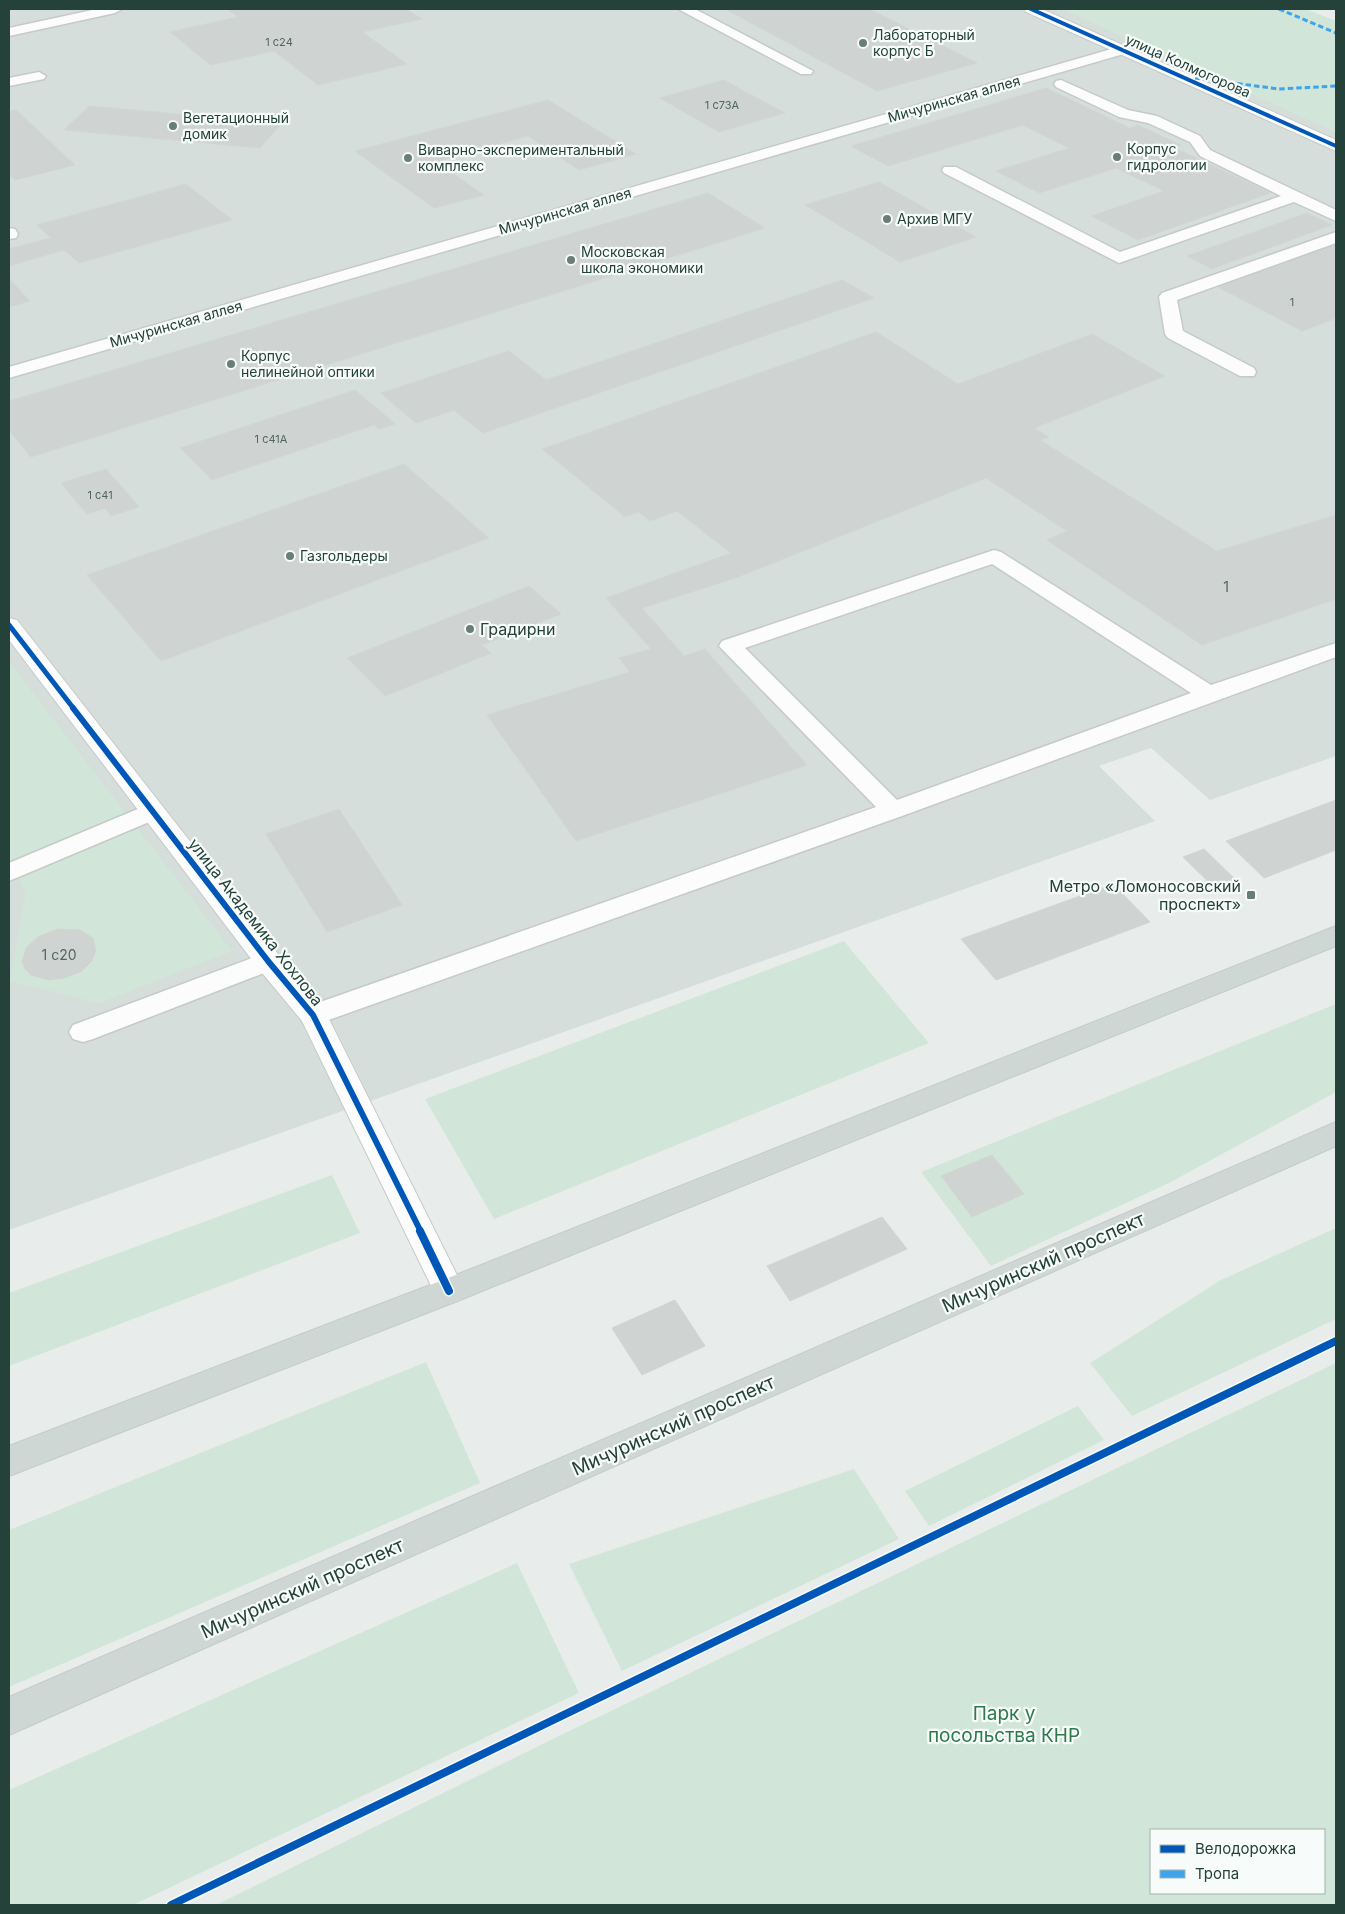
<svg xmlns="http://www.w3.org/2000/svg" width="1345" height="1914" viewBox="0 0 1345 1914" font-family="Inter,sans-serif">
	<rect width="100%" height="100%" fill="#e8edeb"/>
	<polygon fill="#d6dedb" points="9,9 1305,9 1336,21 1336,756 1210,800 1151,748 1099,766 1155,821 9,1230"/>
	<g fill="#d1e6d8" fill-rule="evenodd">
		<polygon points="1062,9 1305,9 1336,21 1336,132"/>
		<polygon points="9,662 232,951 99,1003 10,981 26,892 9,864"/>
		<polygon points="844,941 929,1043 494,1219 425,1099"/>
		<polygon points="1336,1004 1336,1092 1169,1183 991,1266 921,1172"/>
		<polygon points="332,1175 360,1233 9,1366 9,1293"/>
		<polygon points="1336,1228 1336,1319 1132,1416 1090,1363 1221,1280"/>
		<polygon points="426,1362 480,1483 9,1687 9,1530"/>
		<path d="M1336 1363V1905H216L565 1733ZM1151 1830H1324V1893H1151Z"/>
		<polygon points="1078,1406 1104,1440 929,1526 905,1491"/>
		<polygon points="854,1469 899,1539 622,1671 569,1564"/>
		<polygon points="517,1563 579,1693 133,1905 9,1905 9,1790"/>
	</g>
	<g fill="#cfd4d2" stroke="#d1d6d4">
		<polygon points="227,9 406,9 422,19 362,32 407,64 318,85 274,51 211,65 170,32 238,17"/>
		<polygon points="725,9 869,9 977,63 877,91"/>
		<polygon points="724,80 785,113 719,132 660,98"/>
		<polygon points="1046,88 1130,128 1138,125 1157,134 1181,145 1175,148 1270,193 1138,240 1092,216 1164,191 1116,168 1039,193 996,171 1069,148 1023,125 888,166 851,146"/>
		<polygon points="548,100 636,154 579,170 528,136 436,162 484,195 434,208 355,151"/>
		<polygon points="89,106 282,123 260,148 64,130"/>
		<polygon points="16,110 75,165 15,180 9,173 9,111"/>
		<polygon points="879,182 976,237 900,262 805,205"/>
		<polygon points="186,184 232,220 79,263 64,250 9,266 9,249 51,238 37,225"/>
		<polygon points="708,193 765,228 448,327 396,286"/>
		<polygon points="1307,213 1332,225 1212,269 1187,256"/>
		<polygon points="1336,243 1336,318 1302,331 1218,287"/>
		<polygon points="9,279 30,301 9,307"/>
		<polygon points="842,280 874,298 483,433 454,410 416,423 381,393 509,351 546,380"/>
		<polygon points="396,286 448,327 31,457 9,430 9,401"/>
		<polygon points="876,332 958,384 1092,334 1165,376 1034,428 1049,437 1040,440 1217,551 1336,515 1336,599 1202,645 1047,540 1067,531 986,478 738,577 642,608 684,656 705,649 807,765 576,841 487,715 630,672 619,658 651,649 606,598 731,553 677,511 650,521 639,512 625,517 542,449"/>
		<polygon points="355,390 395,424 379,429 374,425 212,480 180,448"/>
		<polygon points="404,464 489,538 161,661 87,575"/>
		<polygon points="106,469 139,507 111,516 105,508 87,514 61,483"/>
		<polygon points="529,586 561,614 482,645 491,653 385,696 347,658"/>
		<polygon points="1336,800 1336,850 1264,878 1226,841"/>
		<polygon points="339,809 402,905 327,932 266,834"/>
		<polygon points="1204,849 1242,886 1221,894 1183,857"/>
		<polygon points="1113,884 1150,922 996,980 961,939"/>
		<polygon points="58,929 80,930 93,938 96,950 92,961 82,971 64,978 48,980 31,975 25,969 22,962 26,948 39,936"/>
		<polygon points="992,1155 1024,1194 972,1217 941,1176"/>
		<polygon points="882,1217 907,1249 790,1301 767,1266"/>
		<polygon points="675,1300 705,1346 642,1375 612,1328"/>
	</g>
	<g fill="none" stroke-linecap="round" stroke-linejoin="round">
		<g stroke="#c5cac8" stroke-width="3">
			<g id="lane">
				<polygon points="97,9 122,9 115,13 9,36 9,28"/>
				<polygon points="678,9 695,9 813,71 811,74 801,74"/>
				<polygon points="1122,46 1127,47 1129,50 1127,53 9,378 9,367"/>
				<polygon points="39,72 46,76 44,79 9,86 9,78"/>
				<polygon points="1061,80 1128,110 1157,116 1200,136 1210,150 1336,210 1336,221 1294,202 1119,263 944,173 942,170 944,167 956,167 1120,252 1281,196 1200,156 1190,142 1148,123 1119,117 1056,87 1054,84 1056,81"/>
				<polygon points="9,228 15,229 18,234 16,238 9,239"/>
				<polygon points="1336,232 1336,243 1177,300 1183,331 1254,368 1256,372 1254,376 1240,376 1168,338 1165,334 1159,297 1162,293"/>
				<path d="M994 550 1001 552 1211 685 1336 643V657L902 816 323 1022 313 1025 303 1022 299 1015 303 1008 876 807 719 646 722 641ZM992 564 1191 693 897 800 745 648Z"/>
				<polygon points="152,803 161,805 164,811 161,817 9,881 9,863"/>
				<polygon points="268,952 277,954 281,961 277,968 93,1039 83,1042 73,1039 69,1032 73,1025"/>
			</g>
		</g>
		<g stroke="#c5cac8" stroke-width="2">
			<g id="street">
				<polygon points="1024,9 1042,9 1336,140 1336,151 1026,12"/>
				<polygon points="9,618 17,620 278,954 327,1015 465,1291 460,1300 449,1304 438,1300 302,1021 258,968 9,640"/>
			</g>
		</g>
		<g stroke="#c3ccc9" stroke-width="2">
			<g id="primary">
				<polygon points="1336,926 1336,946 460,1300 9,1476 9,1446 438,1282"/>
				<polygon points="1336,1122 1336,1146 9,1735 9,1697"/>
			</g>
		</g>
		<use href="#lane" fill="#fcfcfc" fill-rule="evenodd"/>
		<use href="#street" fill="#fcfcfc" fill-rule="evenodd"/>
		<use href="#primary" fill="#cfd7d5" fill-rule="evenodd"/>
		<g stroke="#3ea4ec" stroke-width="3" stroke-dasharray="5.5 3" stroke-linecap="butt">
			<polyline points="1279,9 1336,33"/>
			<polyline points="1195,78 1279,89 1336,86"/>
		</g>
		<g stroke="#f7fbf9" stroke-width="5.5">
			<polyline id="cycleway-far3" points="1031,9 1336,146"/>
		</g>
		<g stroke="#f7fbf9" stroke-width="8">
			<polyline id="cycleway-far2" points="9,625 74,709"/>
		</g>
		<g stroke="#f7fbf9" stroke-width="9">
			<polyline id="cycleway-far1" points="73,708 268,961 313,1015 421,1232"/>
		</g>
		<g stroke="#f7fbf9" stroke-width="11">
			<g id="cycleway">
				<polyline points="420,1231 449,1291"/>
				<polyline points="171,1905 1336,1341"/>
			</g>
		</g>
		<use href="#cycleway-far3" stroke="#0057b8" stroke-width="4"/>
		<use href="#cycleway-far2" stroke="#0057b8" stroke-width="5"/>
		<use href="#cycleway-far1" stroke="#0057b8" stroke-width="6"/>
		<use href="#cycleway" stroke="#0057b8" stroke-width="8"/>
	</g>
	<g fill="#697e78" stroke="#f7fbf9" stroke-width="2">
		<circle cx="863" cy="43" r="5"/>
		<circle cx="173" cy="126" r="5"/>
		<circle cx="1117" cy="157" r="5"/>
		<circle cx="408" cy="158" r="5"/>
		<circle cx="887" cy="219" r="5"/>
		<circle cx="571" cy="260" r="5"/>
		<circle cx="231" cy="364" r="5"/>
		<circle cx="290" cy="556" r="5"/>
		<circle cx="470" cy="629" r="5"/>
		<rect x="1246" y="890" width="10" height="10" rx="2.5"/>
	</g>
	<g text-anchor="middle" stroke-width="4.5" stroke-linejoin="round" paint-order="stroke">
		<g font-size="11" fill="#506761">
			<text x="279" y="46">1 с24</text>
			<text x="722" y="109">1 с73А</text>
			<text x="1292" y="306">1</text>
			<text x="271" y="443">1 с41А</text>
			<text x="100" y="499">1 с41</text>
		</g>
		<g font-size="14" fill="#24423a" stroke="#f7fbf9" text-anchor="start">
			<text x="873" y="40">Лабораторный<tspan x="873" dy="16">корпус Б</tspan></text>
			<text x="183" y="123">Вегетационный<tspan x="183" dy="16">домик</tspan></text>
			<text x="1127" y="154">Корпус<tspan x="1127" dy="16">гидрологии</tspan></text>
			<text x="418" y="155">Виварно-экспериментальный<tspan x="418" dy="16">комплекс</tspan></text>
			<text x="897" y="224">Архив МГУ</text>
			<text x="581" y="257">Московская<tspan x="581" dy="16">школа экономики</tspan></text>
			<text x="241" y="361">Корпус<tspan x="241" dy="16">нелинейной оптики</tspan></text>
			<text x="300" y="561">Газгольдеры</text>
		</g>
		<g font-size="14" fill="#24423a" stroke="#f7fbf9">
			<text transform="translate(1188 66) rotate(24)" y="5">улица Колмогорова</text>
			<text transform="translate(954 99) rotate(-16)" y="5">Мичуринская аллея</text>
			<text transform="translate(565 211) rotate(-16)" y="5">Мичуринская аллея</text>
			<text transform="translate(176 324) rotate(-16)" y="5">Мичуринская аллея</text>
		</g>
		<g font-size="14" fill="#506761">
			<text x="1226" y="592">1</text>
			<text x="59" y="960">1 с20</text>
		</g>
		<g font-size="16" fill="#24423a" stroke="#f7fbf9" text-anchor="start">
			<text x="480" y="635">Градирни</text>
			<text x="1241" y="892" text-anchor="end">Метро «Ломоносовский<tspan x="1241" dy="18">проспект»</tspan></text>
		</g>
		<g font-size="16" fill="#24423a" stroke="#f7fbf9">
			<text transform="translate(256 922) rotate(52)" y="6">улица Академика Хохлова</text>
		</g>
		<g font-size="19" fill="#24423a" stroke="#f7fbf9">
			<text transform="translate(1043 1262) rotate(-24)" y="7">Мичуринский проспект</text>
			<text transform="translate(673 1425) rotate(-24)" y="7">Мичуринский проспект</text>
			<text transform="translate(302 1588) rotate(-24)" y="7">Мичуринский проспект</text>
		</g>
		<g font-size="19" fill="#2d7a4b" stroke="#f7fbf9">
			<text x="1004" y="1720">Парк у<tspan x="1004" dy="22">посольства КНР</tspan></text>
		</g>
	</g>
	<rect width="1345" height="1914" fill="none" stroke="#24423a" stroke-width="20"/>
	<rect x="1150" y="1829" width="175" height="65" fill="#f7fbf9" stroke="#a3b1ad"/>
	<rect x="1160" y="1845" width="25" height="8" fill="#0057b8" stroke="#a3b1ad"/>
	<text x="1195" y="1854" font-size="15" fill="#24423a">Велодорожка</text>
	<rect x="1160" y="1870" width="25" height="8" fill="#3ea4ec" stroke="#a3b1ad"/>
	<text x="1195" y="1879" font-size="15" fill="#24423a">Тропа</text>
</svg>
